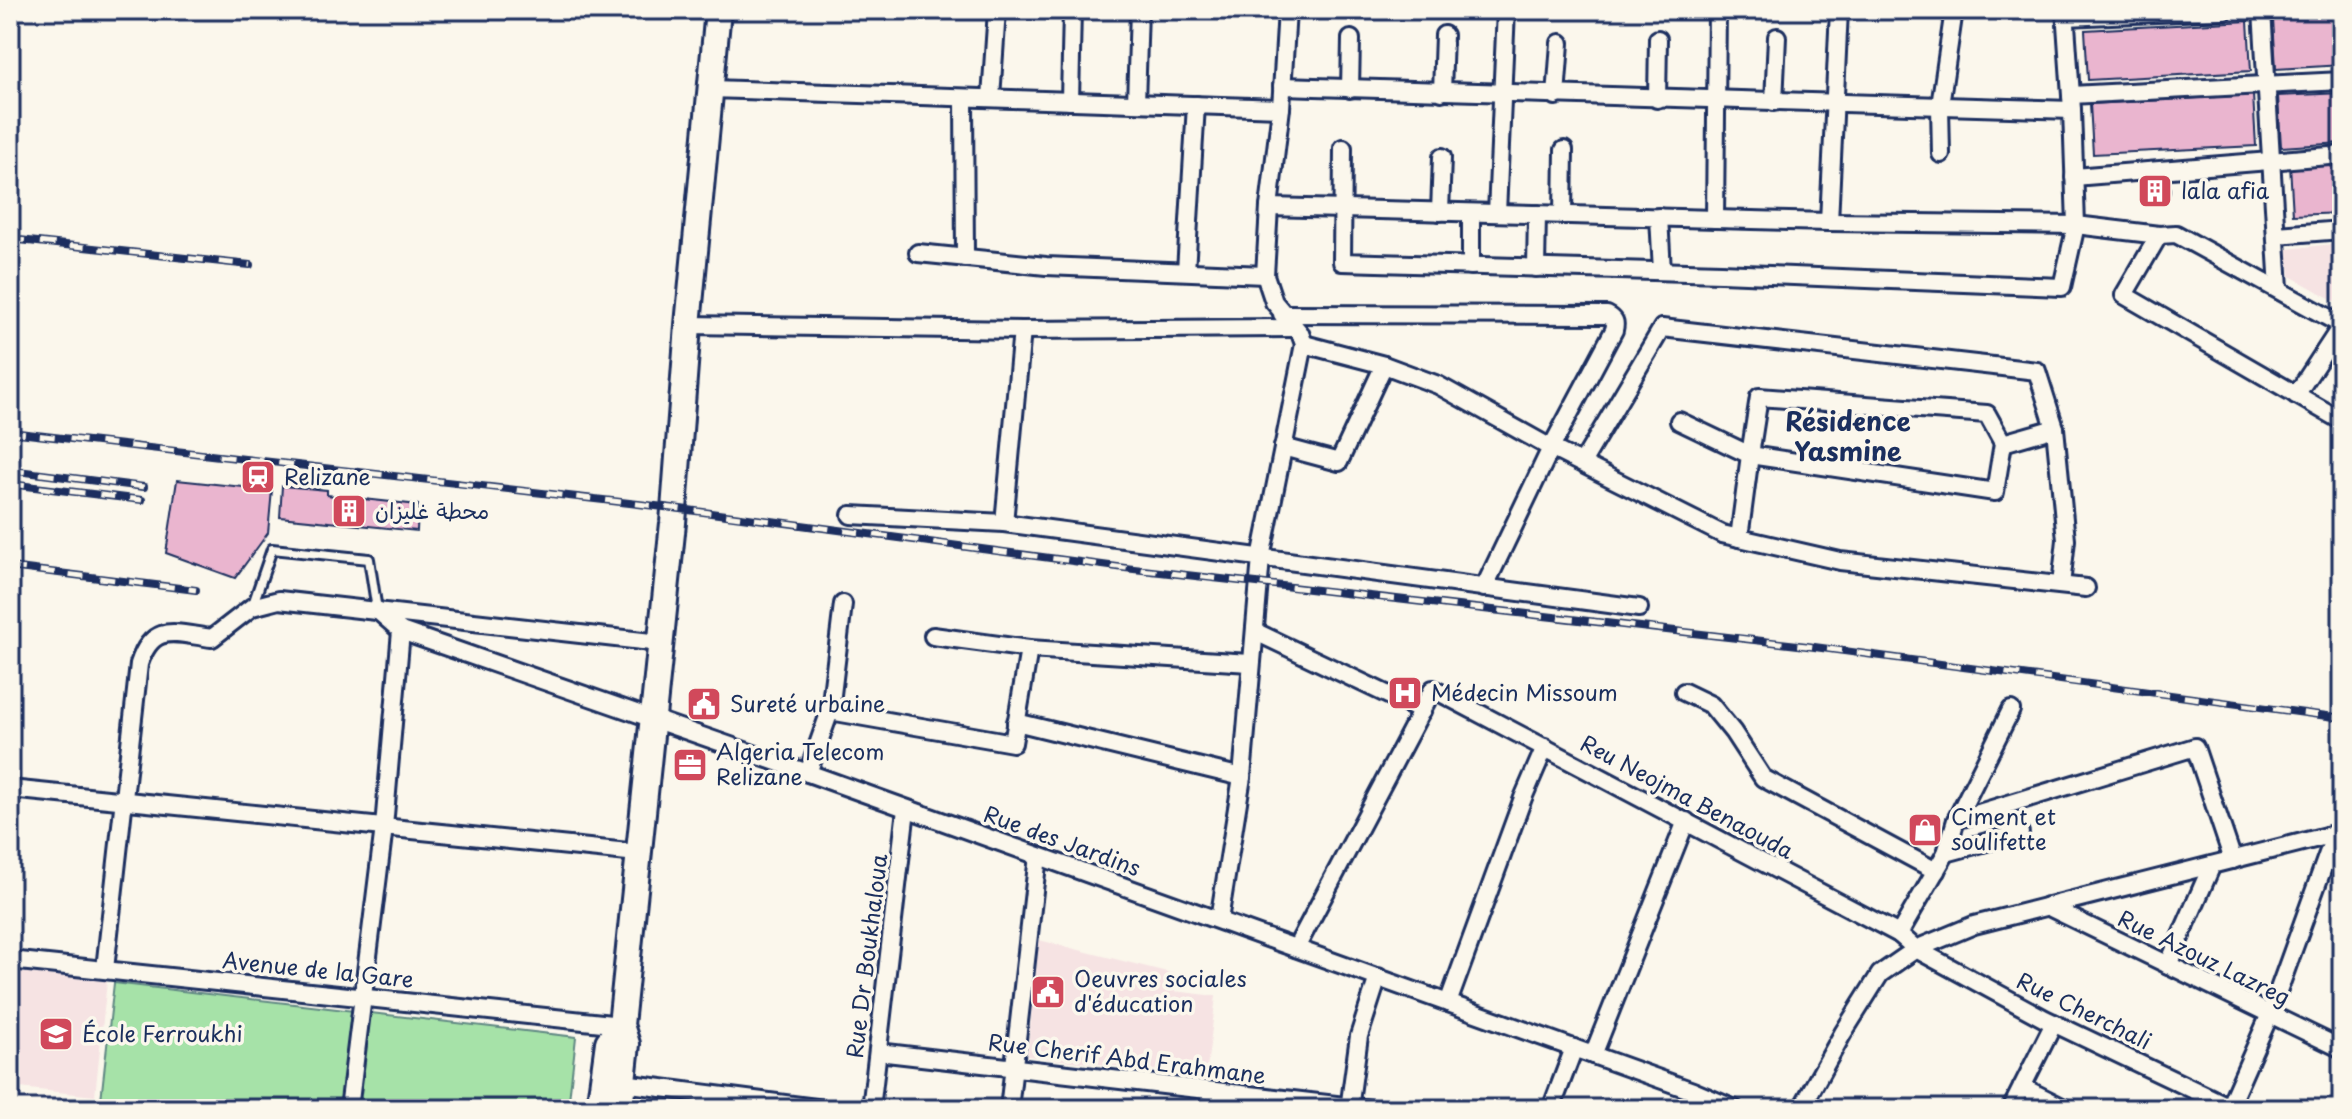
<svg xmlns="http://www.w3.org/2000/svg" width="2352" height="1119" viewBox="0 0 2352 1119" font-family="'Playpen Sans','Playpen Sans Arabic',sans-serif">
	<rect width="100%" height="100%" fill="#fbf7ec"/>
	<filter id="ink" filterUnits="userSpaceOnUse"><feTurbulence type="fractalNoise" baseFrequency=".0125" numOctaves="2"/><feDisplacementMap in="SourceGraphic" scale="16" xChannelSelector="R" yChannelSelector="G"/><feConvolveMatrix kernelMatrix="1 2 1 2 8 2 1 2 1" color-interpolation-filters="sRGB"/></filter>
	<g filter="url(#ink)">
		<g fill="#f6e3e3">
			<polygon points="2342,243 2342,305 2290,276 2287,249"/>
			<polygon points="1039,940 1175,974 1174,991 1216,996 1206,1076 1027,1056"/>
			<polygon points="10,971 107,981 95,1096 10,1087"/>
		</g>
		<polygon fill="#a6e2a8" stroke="#608883" stroke-width="2" points="114,983 576,1037 568,1109 100,1109"/>
		<g fill="#eab5cf" stroke="#1b2f5e" stroke-width="2">
			<polygon points="2342,15 2342,65 2276,69 2273,19"/>
			<polygon points="2248,21 2251,71 2088,80 2085,30"/>
			<polygon points="2342,93 2342,143 2281,147 2278,96"/>
			<polygon points="2253,95 2256,146 2093,154 2090,104"/>
			<polygon points="2342,162 2342,213 2293,215 2290,165"/>
			<circle cx="2155" cy="190" r="15"/>
			<polygon points="177,480 272,490 268,533 235,578 166,553"/>
			<polygon points="282,486 327,490 327,495 418,505 417,531 280,517"/>
		</g>
		<g fill="none" stroke-linecap="round" stroke-linejoin="round">
			<g stroke="#1b2f5e" stroke-width="14">
				<polyline id="lane" points="252,607 272,549 369,559 377,610"/>
			</g>
			<g stroke="#1b2f5e" stroke-width="22">
				<g id="street">
					<polyline points="2262,10 2279,289"/>
					<polyline points="2066,17 2225,10"/>
					<polyline points="1282,86 2072,110"/>
					<polyline points="711,89 1281,108"/>
					<polyline points="1350,89 1351,39"/>
					<polyline points="1442,92 1444,35"/>
					<polyline points="2071,95 2342,81"/>
					<polyline points="1556,96 1560,43"/>
					<polyline points="964,98 965,258"/>
					<polyline points="991,98 997,10"/>
					<polyline points="1657,99 1658,39"/>
					<polyline points="1070,101 1072,10"/>
					<polyline points="1774,102 1777,37"/>
					<polyline points="1136,103 1139,10"/>
					<polyline points="1343,148 1342,262 1721,273 2062,287 2076,225 2072,110 2065,10"/>
					<polyline points="1941,154 1940,106 1954,10"/>
					<polyline points="2074,177 2342,155"/>
					<polyline points="1269,207 1829,222 2076,225 2159,235 2176,234 2342,325"/>
					<polyline points="1440,212 1442,157"/>
					<polyline points="1471,213 1471,266"/>
					<polyline points="1497,213 1506,10"/>
					<polyline points="1563,215 1564,150"/>
					<polyline points="1659,217 1662,271"/>
					<polyline points="1715,219 1717,10"/>
					<polyline points="1829,222 1839,10"/>
					<polyline points="2159,235 2124,295 2342,421"/>
					<polyline points="2276,235 2342,230"/>
					<polyline points="918,253 1046,266 1265,275"/>
					<polyline points="1536,268 1537,214"/>
					<polyline points="1186,271 1196,105"/>
					<path d="M1282 314 1607 315C1615 319 1616 322 1614 330L1551 448 1484 588"/>
					<polyline points="688,325 1022,330 1293,328"/>
					<polyline points="1304,344 1384,365 1438,385 1551,448 1722,534 1840,561 2086,588"/>
					<polyline points="2296,395 2342,325"/>
					<polyline points="1679,421 1750,455 1759,397 1987,414 2003,443 1995,492 1750,455 1739,538"/>
					<polyline points="2003,443 2055,428"/>
					<polyline points="1283,447 1339,462 1384,365"/>
					<polyline points="1582,463 1662,328 2037,371 2055,428 2066,540 2061,585"/>
					<polyline points="851,515 1004,523 1639,608"/>
					<polyline points="1004,523 1022,330"/>
					<polyline points="377,610 401,631 808,773 1693,1091 1735,1109"/>
					<polyline points="1256,632 1422,711"/>
					<polyline points="933,636 1029,649"/>
					<polyline points="1684,692 1711,705 1733,732 1763,778 1936,871"/>
					<polyline points="830,711 1013,743 1029,649 1250,663"/>
					<polyline points="1016,722 1242,777"/>
					<polyline points="808,773 830,711 843,604"/>
					<polyline points="10,789 638,853"/>
					<polyline points="1956,820 2195,747 2233,860"/>
					<polyline points="1946,853 2020,833"/>
					<polyline points="2047,906 2342,1049"/>
					<polyline points="1219,920 1242,777 1261,558 1304,344 1300,333 1274,302 1265,275 1269,207 1281,108 1287,10"/>
					<polyline points="1899,934 1946,853 1956,820 2011,710"/>
					<polyline points="1296,948 1433,689 1899,934 1916,949 2045,1019 2234,1109"/>
					<polyline points="10,960 621,1025"/>
					<polyline points="2168,965 2212,865"/>
					<path d="M105 969 139 664C153 621 176 634 212 638L252 607 279 600 660 643"/>
					<polyline points="1448,1003 1523,798 1545,747"/>
					<polyline points="878,1052 1371,1109"/>
					<polyline points="1593,1055 1686,821"/>
					<polyline points="623,1083 824,1109"/>
					<polyline points="2022,1087 2066,1109"/>
					<polyline points="2229,1107 2270,1014 2335,834"/>
					<polyline points="349,1109 384,827 401,631"/>
					<polyline points="871,1109 906,809"/>
					<polyline points="1009,1109 1038,856"/>
					<polyline points="1349,1109 1359,1036 1378,977"/>
					<polyline points="1551,1109 1574,1048"/>
					<polyline points="1801,1109 1843,1033 1880,974 1916,949 1974,925 2342,832"/>
					<polyline points="2011,1109 2054,1023"/>
				</g>
			</g>
			<g stroke="#1b2f5e" stroke-width="30">
				<g id="secondary">
					<polyline points="599,1109 608,1042 621,1025"/>
					<polyline points="620,1109 627,1044 621,1025 673,523 688,325 718,10"/>
				</g>
			</g>
			<use href="#lane" stroke="#fbf7ec" stroke-width="8"/>
			<use href="#street" stroke="#fbf7ec" stroke-width="16"/>
			<use href="#secondary" stroke="#fbf7ec" stroke-width="24"/>
			<g stroke="#1b2f5e" stroke-width="8">
				<g id="rail">
					<polyline points="10,239 250,265"/>
					<polyline points="10,432 673,508 1125,568 1807,646 2342,718"/>
					<polyline points="10,470 144,487"/>
					<polyline points="10,484 142,500"/>
					<polyline points="10,567 196,590"/>
				</g>
			</g>
			<use href="#rail" stroke="#fbf7ec" stroke-width="5" stroke-dasharray="15" stroke-linecap="butt"/>
		</g>
	</g>
	<defs>
		<g id="building-square" transform="scale(1.8)"><rect x="-9" y="-9" width="18" height="18" rx="4" fill="#d1495b" stroke="#fbf7ec"/><path d="M-4-6H4V6H1V3H-1V6H-4ZM-2.5-4.3h1.7v1.8h-1.7ZM.8-4.3h1.7v1.8H.8ZM-2.5-1h1.7V.8h-1.7ZM.8-1h1.7V.8H.8Z" fill="#fff"/></g>
		<g id="station-square" transform="scale(1.8)"><rect x="-9" y="-9" width="18" height="18" rx="4" fill="#d1495b" stroke="#fbf7ec"/><path d="M-3-6H3Q5-6 5-4V2Q5 4 3 4L4.5 6H3L1.5 4h-3L-3 6H-4.5L-3 4Q-5 4-5 2V-4Q-5-6-3-6ZM-3.5-4v3h7v-3ZM-3.5 1v1.5H-2V1ZM2 1v1.5H3.5V1Z" fill="#fff"/></g>
		<g id="hospital-square" transform="scale(1.8)"><rect x="-9" y="-9" width="18" height="18" rx="4" fill="#d1495b" stroke="#fbf7ec"/><path d="M-5-5h3v3.5h4V-5h3V5h-3V1.5h-4V5h-3Z" fill="#fff"/></g>
		<g id="civic-square" transform="scale(1.8)"><rect x="-9" y="-9" width="18" height="18" rx="4" fill="#d1495b" stroke="#fbf7ec"/><path d="M-.6-6.5H3V-4.5H.6V-3L4-1V1h2V6H-6V1h2V-1L-.6-3ZM-1.2 2.5V6h2.4V2.5Z" fill="#fff"/></g>
		<g id="office-square" transform="scale(1.8)"><rect x="-9" y="-9" width="18" height="18" rx="4" fill="#d1495b" stroke="#fbf7ec"/><path d="M-6-3h4V-5.5h4V-3h4V5H-6ZM-1-4.5V-3h2v-1.5ZM-6 0V1H6V0Z" fill="#fff"/></g>
		<g id="shop-square" transform="scale(1.8)"><rect x="-9" y="-9" width="18" height="18" rx="4" fill="#d1495b" stroke="#fbf7ec"/><path d="M-5-2.5h2.3a2.7 3.5 0 0 1 5.4 0H5L5.5 6h-11ZM-1.5-2.5h3a1.5 2.3 0 0 0-3 0Z" fill="#fff"/></g>
		<g id="school-square" transform="scale(1.8)"><rect x="-9" y="-9" width="18" height="18" rx="4" fill="#d1495b" stroke="#fbf7ec"/><path d="M0-5L7-2L0 1L-7-2ZM-4 1L0 2.5L4 1V4Q0 6-4 4Z" fill="#fff"/></g>
	</defs>
	<g fill-rule="evenodd">
		<use href="#building-square" x="2155" y="191"/>
		<use href="#station-square" x="258" y="477"/>
		<use href="#building-square" x="349" y="511"/>
		<use href="#hospital-square" x="1405" y="693"/>
		<use href="#civic-square" x="704" y="704"/>
		<use href="#office-square" x="690" y="765"/>
		<use href="#shop-square" x="1925" y="830"/>
		<use href="#civic-square" x="1048" y="992"/>
		<use href="#school-square" x="56" y="1034"/>
	</g>
	<g text-anchor="middle" stroke-width="7" stroke-linejoin="round" paint-order="stroke">
		<g font-size="22" fill="#1b2f5e" stroke="#fbf7ec" text-anchor="start">
			<text x="2181" y="199">lala afia</text>
			<text x="284" y="485">Relizane</text>
			<text x="375" y="519">محطة غليزان</text>
			<text x="1431" y="701">Médecin Missoum</text>
			<text x="730" y="712">Sureté urbaine</text>
			<text x="716" y="760">Algeria Telecom<tspan x="716" dy="25">Relizane</tspan></text>
			<text x="1951" y="825">Ciment et<tspan x="1951" dy="25">soulifette</tspan></text>
			<text x="1074" y="987">Oeuvres sociales<tspan x="1074" dy="25">d'éducation</tspan></text>
			<text x="82" y="1042">École Ferroukhi</text>
		</g>
		<g font-size="22" fill="#1b2f5e" stroke="#fbf7ec">
			<text transform="translate(1687 797) rotate(28)" y="8">Reu Neojma Benaouda</text>
			<text transform="translate(1062 841) rotate(20)" y="8">Rue des Jardins</text>
			<text transform="translate(867 956) rotate(-83)" y="8">Rue Dr Boukhaloua</text>
			<text transform="translate(2204 958) rotate(26)" y="8">Rue Azouz Lazreg</text>
			<text transform="translate(318 970) rotate(6)" y="8">Avenue de la Gare</text>
			<text transform="translate(2084 1011) rotate(26)" y="8">Rue Cherchali</text>
			<text transform="translate(1127 1059) rotate(7)" y="8">Rue Cherif Abd Erahmane</text>
		</g>
		<g font-size="26" font-weight="bold" fill="#1b2f5e" stroke="#fbf7ec">
			<text x="1848" y="431">Résidence<tspan x="1848" dy="30">Yasmine</tspan></text>
		</g>
	</g>
	<rect width="2352" height="1119" fill="none" stroke="#fbf7ec" stroke-width="40"/>
	<rect x="20" y="20" width="2312" height="1079" fill="none" stroke="#1b2f5e" stroke-width="3" filter="url(#ink)"/>
</svg>
